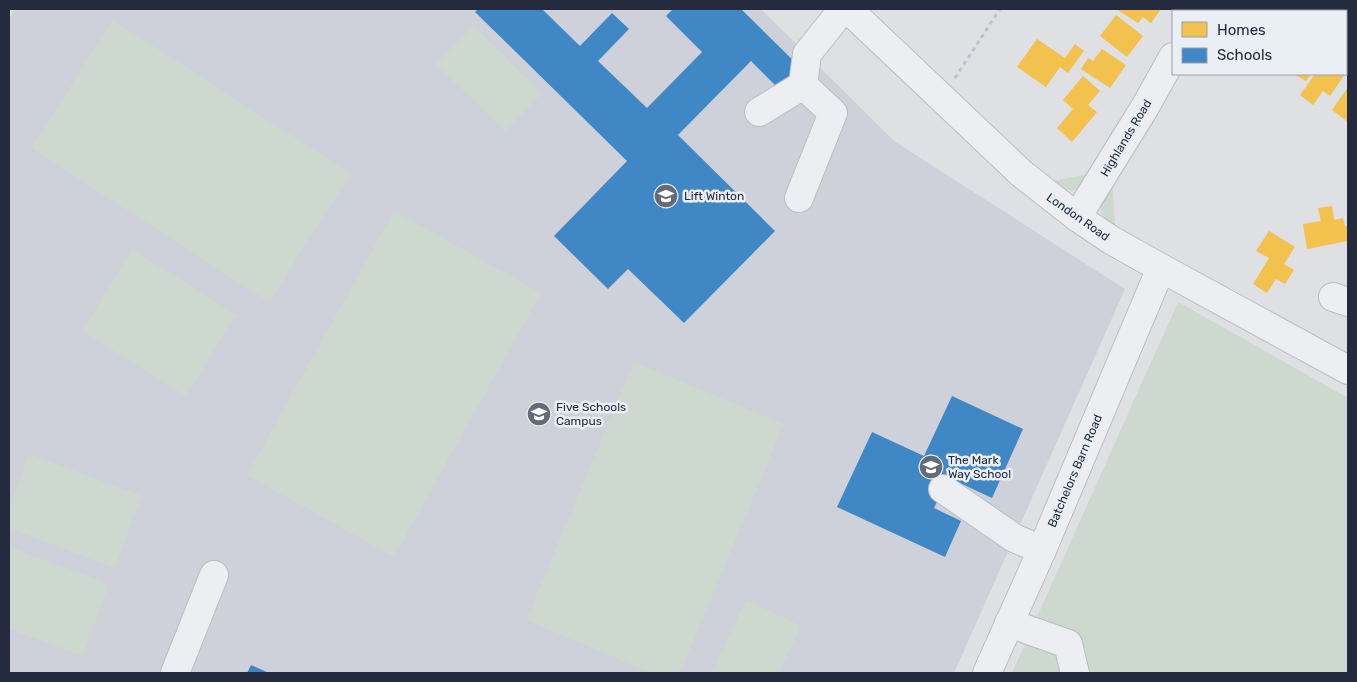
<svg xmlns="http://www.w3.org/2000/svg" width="1357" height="682" viewBox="0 0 1357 682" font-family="Rubik,sans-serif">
	<rect width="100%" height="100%" fill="#dee0e4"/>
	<polygon fill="#ced1da" points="14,9 761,9 894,141 1125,289 954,673 9,673 9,20"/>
	<g fill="#cdd8ce">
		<polygon points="113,20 351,174 269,302 31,148"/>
		<polygon points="474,26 542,93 505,131 436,64"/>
		<path d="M1092 173C1089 177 1086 184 1082 187 1071 194 1058 188 1050 182Z"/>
		<path d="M1112 182 1115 225 1113 229C1094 210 1100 202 1112 182Z"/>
		<polygon points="394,211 541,293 394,557 247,475"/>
		<polygon points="132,249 236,315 186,396 82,331"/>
		<polygon points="1178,302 1348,398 1348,673 1012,673"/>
		<polygon points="634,362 784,424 680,673 651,673 526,620"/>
		<polygon points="29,454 142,496 115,568 9,528 9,509"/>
		<polygon points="9,547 109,584 83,656 9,629"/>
		<polygon points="746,600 801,626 779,673 711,673"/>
	</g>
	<g fill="#f2c14e">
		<polygon points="1116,9 1161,9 1151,23 1143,17 1138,23"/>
		<polygon points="1116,15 1143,36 1127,57 1100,36"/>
		<polygon points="1037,39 1065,58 1075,44 1084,51 1068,73 1060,67 1046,87 1017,67"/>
		<polygon points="1102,49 1126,65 1110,88 1081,69 1088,58 1093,61"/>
		<polygon points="1294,74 1311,74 1306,81"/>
		<polygon points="1315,74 1345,74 1330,96 1323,91 1313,105 1300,95"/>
		<polygon points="1083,76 1100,91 1088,105 1097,112 1072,142 1057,128 1073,109 1063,100"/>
		<polygon points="1348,87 1348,122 1332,110"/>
		<polygon points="1332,206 1334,220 1343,218 1345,226 1348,226 1348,241 1307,249 1303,224 1321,221 1318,208"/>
		<polygon points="1269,231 1295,247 1284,264 1294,270 1285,284 1276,279 1267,293 1253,284 1269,258 1256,251"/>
	</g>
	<g fill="#3f88c5">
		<polygon points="478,9 542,9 580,46 612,13 629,29 598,61 647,108 702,52 666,16 673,9 741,9 801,68 780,90 751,61 678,135 775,231 684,323 628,269 608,289 554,236 627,161 475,12"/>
		<polygon points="952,396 1023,429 992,498 949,478 934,508 961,521 945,557 837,507 872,432 924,456"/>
		<polygon points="251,665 269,673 247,673"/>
	</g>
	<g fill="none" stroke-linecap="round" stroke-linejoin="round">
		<g stroke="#bbbdc2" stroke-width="30">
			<g id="minor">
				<polyline points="848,9 1021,173 1077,217 1111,240 1161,268 1348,370"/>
				<polyline points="1341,9 1345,11"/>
				<polyline points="1199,11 1201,9"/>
				<polyline points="759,112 803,85"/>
				<polyline points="799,198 833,113 803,85 807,54 843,9"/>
				<polyline points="1077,217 1145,107 1173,57"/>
				<polyline points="1333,297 1348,302"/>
				<polyline points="943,489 1014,538 1042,550"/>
				<polyline points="1009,623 1068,644 1075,673"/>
				<polyline points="175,673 214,575"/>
				<polyline points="987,673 1042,550 1161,268"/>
			</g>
		</g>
		<polyline stroke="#c0c1c7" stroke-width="3" stroke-dasharray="4 4" stroke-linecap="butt" points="955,78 1000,9"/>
		<use href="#minor" stroke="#edeef1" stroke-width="28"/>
	</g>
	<defs>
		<g id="school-disc" transform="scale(1.25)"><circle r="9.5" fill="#656a78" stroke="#eaeef5"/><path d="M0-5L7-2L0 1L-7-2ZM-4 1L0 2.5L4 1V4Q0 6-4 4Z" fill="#fff"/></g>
	</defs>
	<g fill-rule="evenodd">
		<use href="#school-disc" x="666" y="196"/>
		<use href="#school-disc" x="539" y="414"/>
		<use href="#school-disc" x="931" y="467"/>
	</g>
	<g text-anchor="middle" stroke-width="5" stroke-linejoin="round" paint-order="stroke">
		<g font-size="12" fill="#242b3e" stroke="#eaeef5">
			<text transform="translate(1126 138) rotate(-59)" y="4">Highlands Road</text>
			<text transform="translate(1078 217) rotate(35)" y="4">London Road</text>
			<text transform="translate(1075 471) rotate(-67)" y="4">Batchelors Barn Road</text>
		</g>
		<g font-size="12" fill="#242b3e" stroke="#eaeef5" text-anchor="start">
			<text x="684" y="200">Lift Winton</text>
			<text x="556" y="411">Five Schools<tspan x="556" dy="14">Campus</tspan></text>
			<text x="948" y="464">The Mark<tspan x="948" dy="14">Way School</tspan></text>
		</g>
	</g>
	<rect width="1357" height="682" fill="none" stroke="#242b3e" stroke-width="20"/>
	<rect x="1172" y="10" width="175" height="65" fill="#eaeef5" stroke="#9ba0ac"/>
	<rect x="1182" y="22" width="25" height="15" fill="#f2c14e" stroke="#9ba0ac"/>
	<text x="1217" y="35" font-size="15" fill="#242b3e">Homes</text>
	<rect x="1182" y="48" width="25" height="15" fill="#3f88c5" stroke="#9ba0ac"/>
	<text x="1217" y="60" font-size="15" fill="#242b3e">Schools</text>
</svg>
